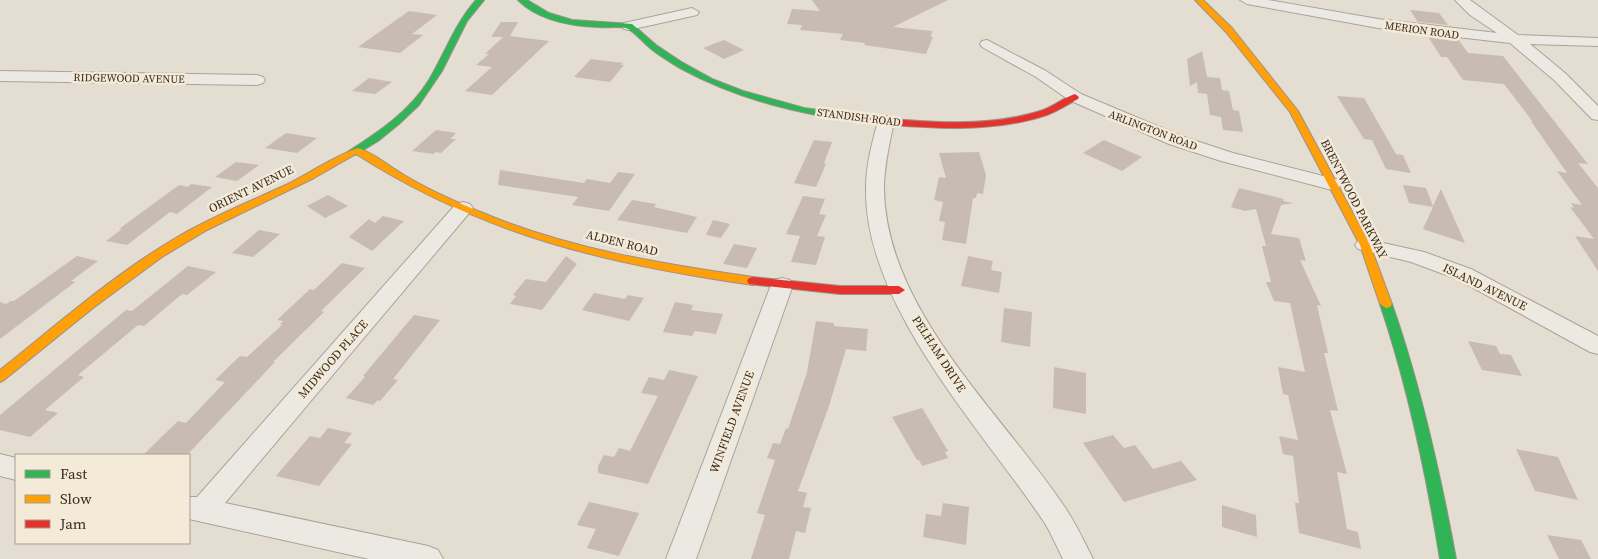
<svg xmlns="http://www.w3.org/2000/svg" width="1598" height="559" viewBox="0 0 1598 559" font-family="'Source Serif 4',serif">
	<rect width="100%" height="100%" fill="#e4ddd1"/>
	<g fill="#c8bcb2">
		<polygon points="812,0 948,0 893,27 932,31 931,37 933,37 926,54 864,45 865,43 840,40 843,34 800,30 802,25 787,24 792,9 820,11"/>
		<polygon points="1410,10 1439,13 1448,25 1418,22"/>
		<polygon points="409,11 437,15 412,34 423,35 400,53 358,47"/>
		<polygon points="501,22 518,22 510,36 549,41 492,95 465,91 492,67 476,65 489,54 485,54 503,37 491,37"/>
		<polygon points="1427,35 1458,39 1468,53 1503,56 1588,164 1578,163 1598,188 1598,271 1575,236 1594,239 1570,207 1574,208 1571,203 1582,205 1557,171 1567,173 1531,121 1533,122 1504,84 1463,80 1447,57 1441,57"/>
		<polygon points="724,40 744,50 724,59 703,48"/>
		<polygon points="1202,51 1207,77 1220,78 1222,90 1229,91 1233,110 1239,111 1243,132 1223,130 1221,117 1210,115 1207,94 1198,93 1197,82 1190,86 1187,59"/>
		<polygon points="591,59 623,63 621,65 624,65 610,82 574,77"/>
		<polygon points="369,78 392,82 375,94 352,91"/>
		<polygon points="1337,96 1364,98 1396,154 1403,155 1411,173 1386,169 1372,140 1364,139"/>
		<polygon points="436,130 456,133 450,139 456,139 441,153 436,152 433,154 412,151"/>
		<polygon points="286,133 317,138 297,153 265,148"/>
		<polygon points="814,140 832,142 824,163 826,164 816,187 794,183"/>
		<polygon points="1104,140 1142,157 1122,171 1083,153"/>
		<polygon points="979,152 986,175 983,194 977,193 976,198 973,198 966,244 942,240 945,222 939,221 943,202 934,200 939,177 946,178 939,153"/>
		<polygon points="236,162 259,165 237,181 215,177"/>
		<polygon points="500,170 584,183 587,179 610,183 618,172 635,174 609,211 572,205 578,197 498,185"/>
		<polygon points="191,184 212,187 177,214 170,212 127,245 106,241 122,229 119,229 179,185 188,187"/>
		<polygon points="1403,185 1426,188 1433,206 1441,189 1465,243 1423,229 1433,207 1409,203"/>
		<polygon points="1239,188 1284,199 1283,201 1293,203 1281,205 1271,234 1299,238 1306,261 1300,260 1321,306 1317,305 1328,353 1324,353 1338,411 1330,410 1347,474 1337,472 1347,529 1358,532 1361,549 1299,533 1295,503 1299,503 1293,456 1283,454 1279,436 1298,440 1288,395 1283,394 1278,367 1305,372 1290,303 1274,301 1266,282 1271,282 1262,246 1266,246 1256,209 1245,211 1231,207"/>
		<polygon points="328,195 348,206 325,218 307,206"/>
		<polygon points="803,196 825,199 819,214 826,215 817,236 825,237 816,265 791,262 800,236 786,234"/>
		<polygon points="632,200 656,204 654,207 697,217 687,233 617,220"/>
		<polygon points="383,216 404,221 372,251 349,237 369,219 375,223"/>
		<polygon points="713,220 730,224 721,238 706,235"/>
		<polygon points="259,230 280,234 253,257 232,253"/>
		<polygon points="734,244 757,248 747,268 723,264"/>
		<polygon points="77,256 98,261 71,281 75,282 0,339 0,302 6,304 11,301 14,301"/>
		<polygon points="566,256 577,264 542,310 510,304 516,296 513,295 526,279 546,282"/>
		<polygon points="968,256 993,261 991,270 1002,272 999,293 961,286"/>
		<polygon points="342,263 365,268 321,311 324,312 273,362 275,362 187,455 143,455 178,421 186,423 225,382 215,380 240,356 247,357 282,325 280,324 283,321 277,320 310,289 314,290"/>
		<polygon points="188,266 216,272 187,295 182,294 144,326 138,325 78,375 84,377 45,410 58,413 30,437 0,430 0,415 126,310 132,311"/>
		<polygon points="594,293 625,299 628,295 644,298 629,321 582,310"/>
		<polygon points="675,302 693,305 691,310 723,314 716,334 695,331 692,336 663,332"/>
		<polygon points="1004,308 1032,312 1030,347 1001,342"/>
		<polygon points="414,315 440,320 393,379 398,380 380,401 378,400 373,405 346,398 365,377 363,376"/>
		<polygon points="816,321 834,323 834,326 868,329 866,351 846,349 829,406 798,491 807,493 803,507 811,508 805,533 796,531 789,559 751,559 765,515 757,513 775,460 767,458 773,443 780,444 786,428 788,429 807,372"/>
		<polygon points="1468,341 1496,346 1500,354 1511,355 1522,376 1482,370"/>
		<polygon points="1054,367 1086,373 1086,414 1053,408"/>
		<polygon points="669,370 698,376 648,484 598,473 598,466 604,455 614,457 619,448 630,451 658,396 641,393 649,377 664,380"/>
		<polygon points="922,408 948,451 945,452 948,458 922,466 919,460 917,460 892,417"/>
		<polygon points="328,428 352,433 344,443 352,444 319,486 276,476 310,436 320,438"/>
		<polygon points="1113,435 1124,448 1135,445 1153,469 1181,461 1197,480 1124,502 1083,443"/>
		<polygon points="1516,449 1558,457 1578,500 1535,491"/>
		<polygon points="589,502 639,513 619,556 587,548 596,529 577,525"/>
		<polygon points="943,503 969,507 966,545 923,537 926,514 941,516"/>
		<polygon points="1222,505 1256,515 1257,537 1222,527"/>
		<polygon points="1547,535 1581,540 1591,559 1559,559"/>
	</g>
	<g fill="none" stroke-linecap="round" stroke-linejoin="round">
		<g stroke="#aaa399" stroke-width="2">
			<g id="street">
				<polygon points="1240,0 1268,0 1378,19 1497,33 1470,15 1455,0 1470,0 1518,35 1598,38 1598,46 1530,44 1565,73 1598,106 1598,120 1592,119 1554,80 1510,43 1378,28 1247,4"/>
				<polygon points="692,8 699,12 697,15 629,30 624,29 622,26 624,23"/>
				<polygon points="987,40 1046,71 1081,94 1181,136 1233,153 1339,180 1341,184 1339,188 1332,190 1221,161 1169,144 1069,100 1036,77 982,47 980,44 982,41"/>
				<polygon points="0,71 257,75 263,77 265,80 263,83 257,85 0,81"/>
				<path d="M886 116 892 117 894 121C890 143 884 165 884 188 885 309 1000 411 1064 506 1075 522 1084 541 1093 559H1063C1057 547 1051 533 1044 522 981 428 864 306 866 188 866 165 872 143 878 121L880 117Z"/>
				<polygon points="463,202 470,204 473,208 470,212 225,503 428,546 438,550 443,559 369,559 189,519 189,497 197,497 456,204"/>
				<polygon points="1365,239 1424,252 1471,269 1598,336 1598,354 1590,352 1457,279 1411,262 1358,249 1355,245 1358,241"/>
				<polygon points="782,278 790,280 793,285 696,559 666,559 771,285 774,280"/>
				<polygon points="0,454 16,458 16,480 0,476"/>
			</g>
		</g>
		<g stroke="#99928a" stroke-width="2">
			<g id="fast">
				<path d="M476 0H484L467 21 442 71 419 105 399 124 378 141 355 155H349V151C379 132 410 111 429 80 445 53 455 24 476 0Z"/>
				<path d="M518 0H527L549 13 572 20 632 24 656 45 683 63 712 79 743 91 804 108 868 117 872 120 868 123C802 115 739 100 680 68 670 62 658 55 649 47 643 42 633 30 626 28 618 26 607 28 599 27 571 26 539 21 518 0Z"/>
				<path d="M1386 300 1392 304C1421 387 1440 472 1456 559H1440C1426 472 1408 387 1380 304Z"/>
			</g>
		</g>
		<g stroke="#99928a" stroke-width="2">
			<g id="slow">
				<polygon points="1195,0 1203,0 1232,28 1298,111 1370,245 1392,304 1390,307 1386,308 1380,304 1360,245 1290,112 1226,32"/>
				<path d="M358 148C372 152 390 167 404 175 429 190 456 202 483 213 569 249 662 264 753 277L759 281 753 285C606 264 483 235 356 154L314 178 207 230 162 257 93 308 4 380 0 382V370C58 324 114 274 179 236 214 216 251 201 288 184 311 172 335 156 358 148Z"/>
			</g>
		</g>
		<g stroke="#99928a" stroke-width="2">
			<g id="jam">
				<path d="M1075 94 1079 97 1078 99C1068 104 1058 111 1047 115 991 134 926 128 868 123L864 120 868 117C924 122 986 128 1040 111 1053 107 1063 98 1075 94Z"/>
				<polygon points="753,277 840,286 899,286 905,290 899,294 840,294 749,284 747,281 749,278"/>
			</g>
		</g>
		<use href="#street" fill="#ece9e2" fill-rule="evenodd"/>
		<use href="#fast" fill="#30b455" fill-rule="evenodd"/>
		<use href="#slow" fill="#ff9f0a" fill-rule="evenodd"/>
		<use href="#jam" fill="#e5322d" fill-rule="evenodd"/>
	</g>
	<g text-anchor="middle" stroke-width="5" stroke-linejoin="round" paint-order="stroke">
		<g font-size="11" fill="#392b21" stroke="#f4ead8">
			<text transform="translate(1422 30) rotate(8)" y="4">MERION ROAD</text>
			<text transform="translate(129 78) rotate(1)" y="4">RIDGEWOOD AVENUE</text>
			<text transform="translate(859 117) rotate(7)" y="4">STANDISH ROAD</text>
			<text transform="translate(1153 130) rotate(21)" y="4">ARLINGTON ROAD</text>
		</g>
		<g font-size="12" fill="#392b21" stroke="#f4ead8">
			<text transform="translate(251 189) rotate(-26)" y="4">ORIENT AVENUE</text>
			<text transform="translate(1354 199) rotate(63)" y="4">BRENTWOOD PARKWAY</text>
			<text transform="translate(622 243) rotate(14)" y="4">ALDEN ROAD</text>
			<text transform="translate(1485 287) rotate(26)" y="4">ISLAND AVENUE</text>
			<text transform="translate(939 354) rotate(57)" y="4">PELHAM DRIVE</text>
			<text transform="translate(333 359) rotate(-49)" y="4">MIDWOOD PLACE</text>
			<text transform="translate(732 422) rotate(-70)" y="4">WINFIELD AVENUE</text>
		</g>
	</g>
	<rect x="15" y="454" width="175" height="90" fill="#f4ead8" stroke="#a99e8f"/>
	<rect x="25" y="470" width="25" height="8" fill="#30b455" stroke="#a99e8f"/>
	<text x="60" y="479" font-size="15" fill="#392b21">Fast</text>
	<rect x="25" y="495" width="25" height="8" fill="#ff9f0a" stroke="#a99e8f"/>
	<text x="60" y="504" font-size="15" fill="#392b21">Slow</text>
	<rect x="25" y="520" width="25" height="8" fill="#e5322d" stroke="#a99e8f"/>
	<text x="60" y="529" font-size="15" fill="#392b21">Jam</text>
</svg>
